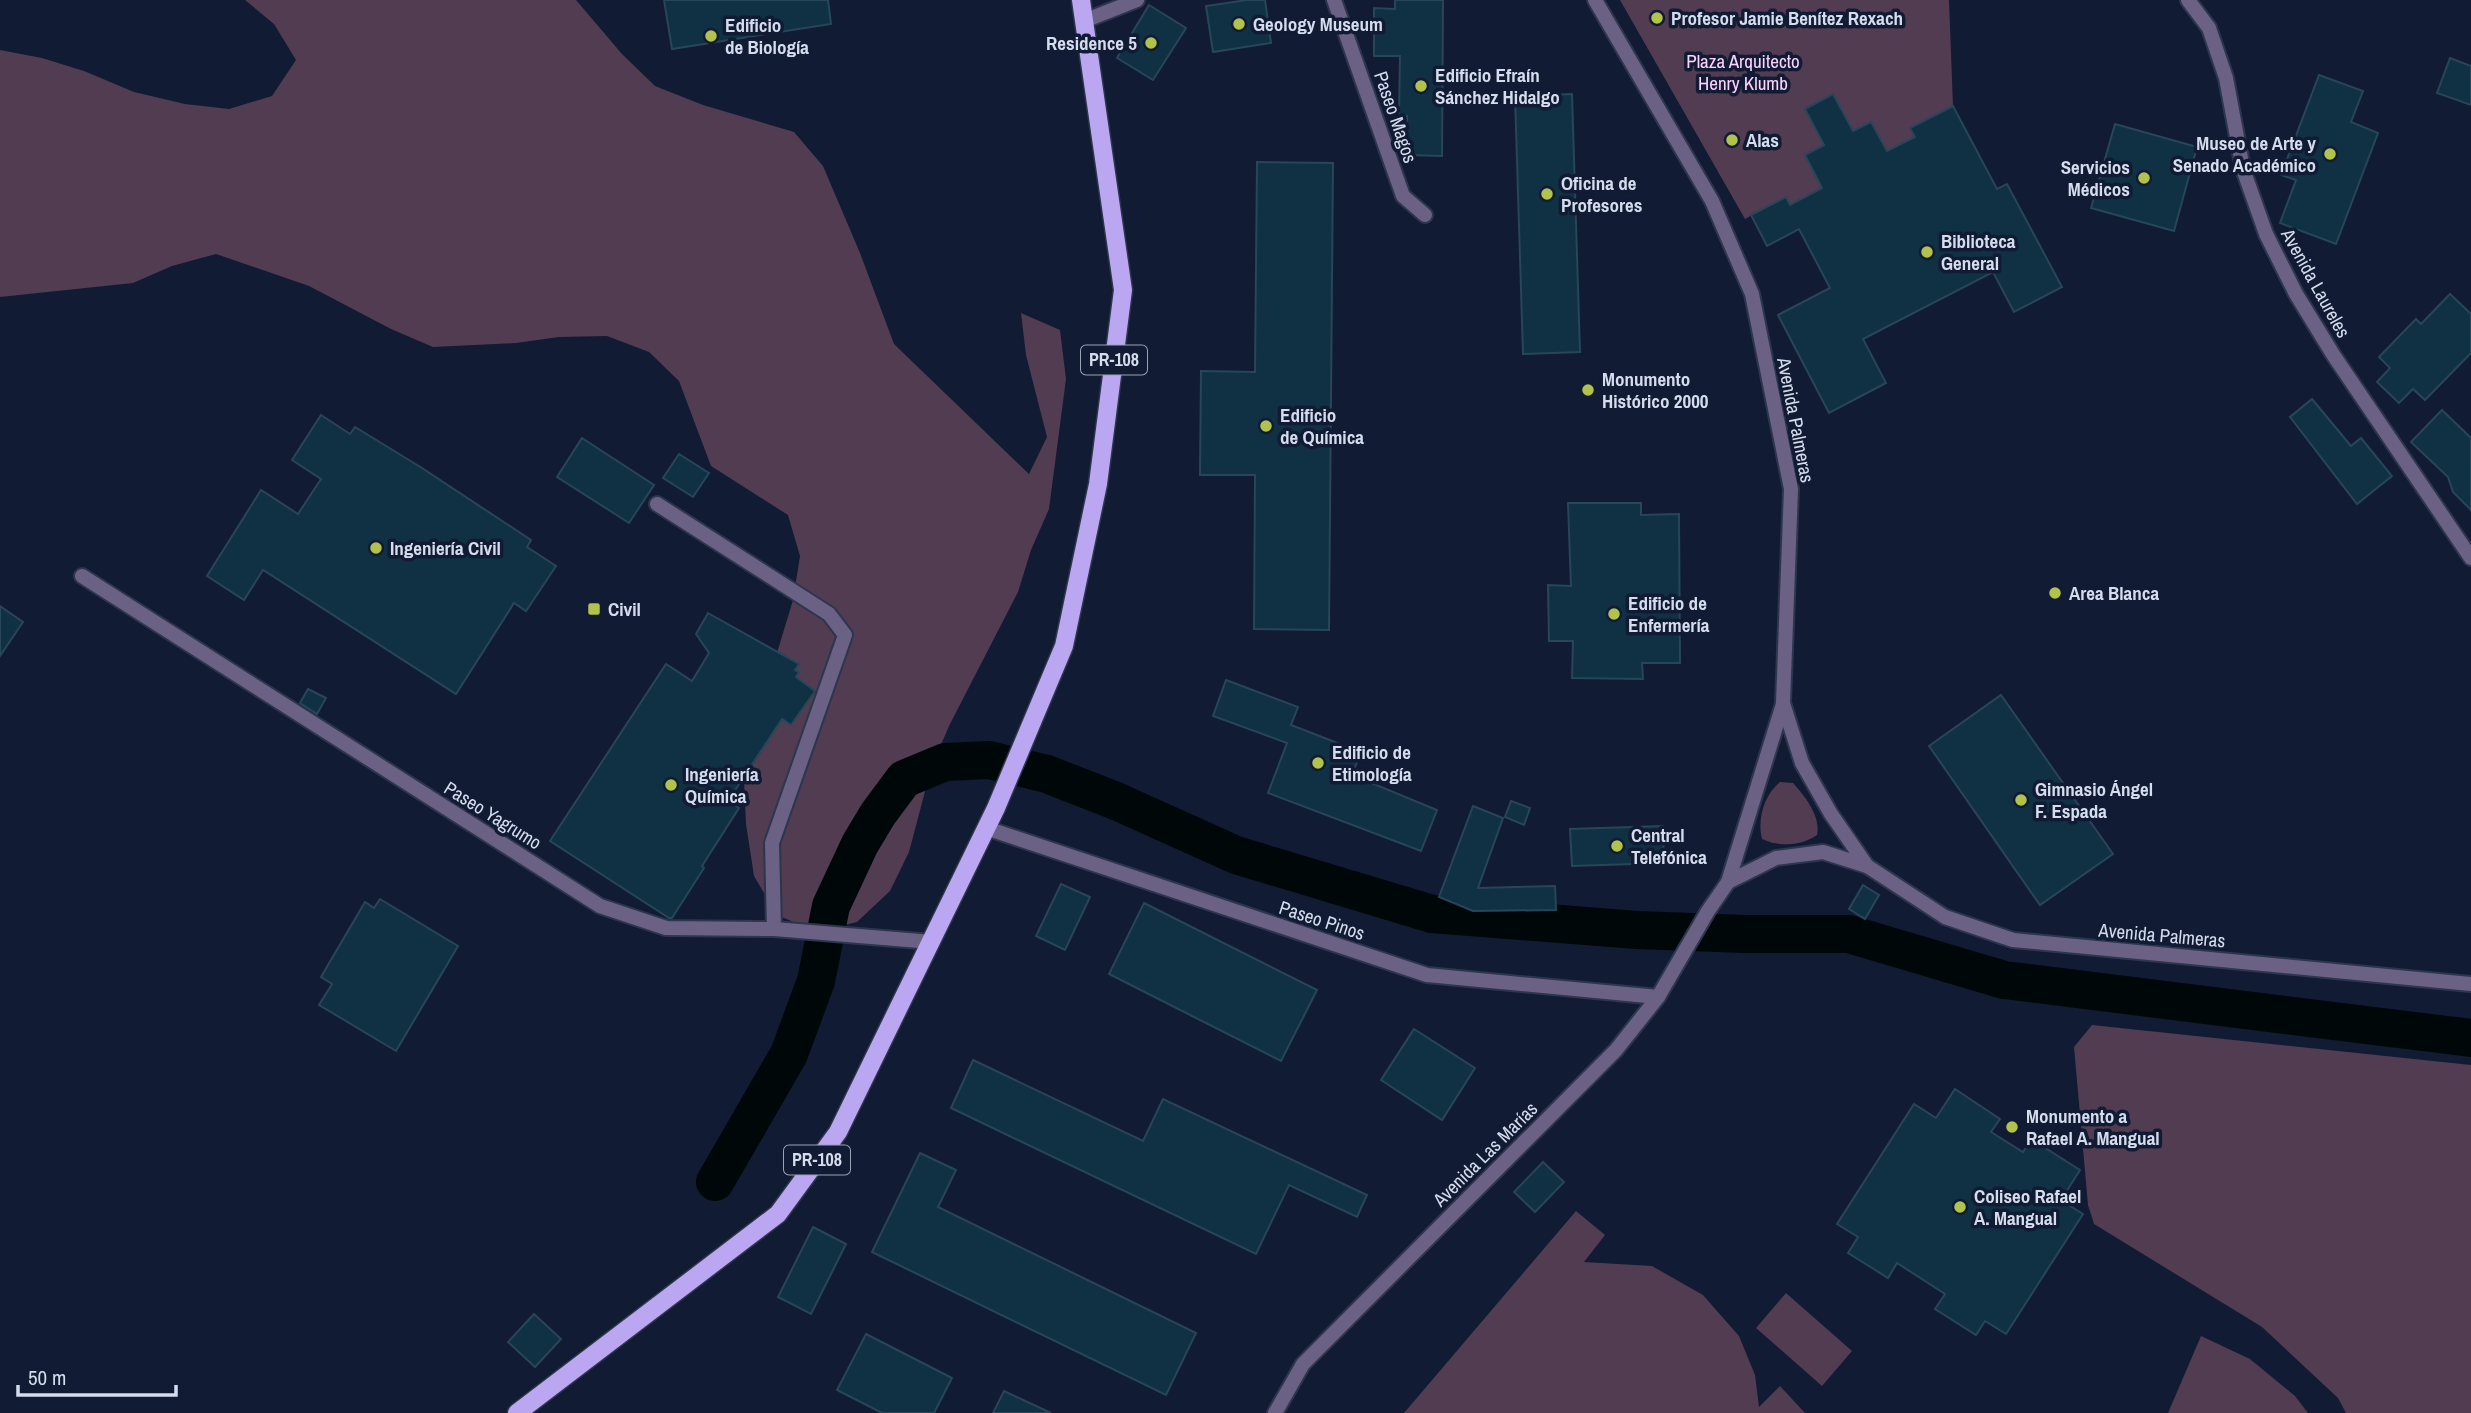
<svg xmlns="http://www.w3.org/2000/svg" width="2471" height="1413" viewBox="0 0 2471 1413" font-family="'Archivo Narrow',sans-serif">
	<rect width="100%" height="100%" fill="#111b33"/>
	<g fill="#513c51">
		<polygon points="245,0 576,0 622,54 655,86 703,105 794,132 823,166 860,253 894,344 1029,474 1047,437 1026,355 1021,313 1060,330 1066,379 1049,509 1031,550 1018,592 950,724 932,765 909,852 890,891 857,922 817,932 777,915 754,876 746,824 744,780 767,686 793,600 800,556 788,515 711,466 679,381 649,352 607,336 559,337 516,343 433,347 391,329 309,286 216,254 172,266 133,283 0,297 0,50 42,58 84,71 134,92 185,104 229,109 272,96 296,60 274,24"/>
		<polygon points="1620,0 1949,0 1953,106 1910,128 1915,137 1887,151 1871,122 1853,131 1833,94 1805,108 1824,145 1805,156 1822,188 1790,205 1786,197 1745,219"/>
		<path d="M1780 782 1793 783C1805 796 1821 817 1817 835 1801 846 1779 847 1762 839 1757 819 1764 795 1780 782Z"/>
		<polygon points="2092,1025 2471,1065 2471,1413 2346,1413 2338,1398 2262,1327 2094,1224 2088,1205 2074,1047"/>
		<polygon points="1576,1211 1605,1235 1584,1262 1652,1266 1703,1295 1739,1336 1755,1375 1759,1407 1780,1386 1805,1413 1404,1413"/>
		<polygon points="1786,1293 1852,1351 1822,1386 1756,1328"/>
		<polygon points="2201,1336 2250,1359 2295,1396 2308,1413 2168,1413"/>
	</g>
	<g fill="none" stroke-linecap="round" stroke-linejoin="round">
		<polyline stroke="#000709" stroke-width="38" points="715,1182 789,1054 816,981 831,906 860,844 878,814 904,779 945,762 989,760 1047,774 1116,801 1236,855 1432,914 1637,930 1745,934 1849,934 2004,980 2471,1038"/>
	</g>
	<g fill="#103143" stroke="#274659" stroke-width="2">
		<polygon points="664,0 828,0 831,24 672,49"/>
		<polygon points="1247,0 1265,0 1271,43 1213,52 1206,6"/>
		<polygon points="1395,0 1443,0 1442,156 1407,155 1407,116 1399,116 1400,56 1374,56 1374,8 1395,9"/>
		<polygon points="1149,5 1186,28 1153,80 1117,58"/>
		<polygon points="2450,58 2471,66 2471,105 2437,93"/>
		<polygon points="2319,75 2363,91 2351,122 2378,133 2336,244 2280,223 2296,180 2281,175"/>
		<polygon points="1572,94 1580,352 1523,354 1515,96"/>
		<polygon points="1833,94 1853,131 1871,122 1887,151 1915,137 1910,128 1953,106 1997,189 2007,184 2062,287 2014,312 1993,272 1863,339 1886,383 1829,413 1778,315 1830,288 1799,229 1767,246 1751,215 1786,197 1790,205 1822,188 1805,155 1824,145 1805,109"/>
		<polygon points="2115,124 2197,147 2174,231 2091,208"/>
		<polygon points="1257,162 1333,163 1329,630 1254,629 1255,475 1200,475 1201,371 1255,372"/>
		<polygon points="2450,294 2471,314 2471,353 2425,400 2413,389 2399,403 2377,382 2390,368 2379,357 2416,319 2421,324"/>
		<polygon points="2312,399 2351,446 2361,438 2392,476 2357,504 2290,417"/>
		<polygon points="2442,410 2471,438 2471,510 2453,492 2448,477 2411,442"/>
		<polygon points="321,415 350,434 355,427 422,468 531,540 527,547 556,566 526,611 514,603 456,694 263,570 244,600 207,576 261,490 298,514 321,479 292,460"/>
		<polygon points="582,438 654,485 629,523 557,477"/>
		<polygon points="679,454 709,473 693,497 663,478"/>
		<polygon points="1568,503 1641,503 1641,515 1679,514 1680,663 1642,663 1643,679 1572,678 1573,641 1549,641 1548,585 1571,586"/>
		<polygon points="0,606 23,622 0,656"/>
		<polygon points="708,613 799,664 795,670 799,672 796,677 815,691 791,725 782,719 728,801 739,808 702,866 704,868 672,918 669,918 550,841 666,664 692,681 709,653 696,634"/>
		<polygon points="1226,680 1298,707 1291,725 1361,752 1352,775 1437,810 1421,851 1268,793 1287,743 1213,716"/>
		<polygon points="308,689 326,698 317,714 300,703"/>
		<polygon points="2001,695 2113,854 2040,905 1929,746"/>
		<polygon points="1511,801 1530,808 1524,825 1505,817"/>
		<polygon points="1473,806 1503,818 1478,888 1555,886 1556,910 1473,911 1439,897"/>
		<polygon points="1663,826 1664,863 1572,866 1570,829"/>
		<polygon points="1061,884 1090,897 1065,950 1036,936"/>
		<polygon points="1863,885 1879,895 1865,919 1849,909"/>
		<polygon points="380,899 458,946 396,1051 319,1005 332,984 321,977 365,902 374,908"/>
		<polygon points="1144,903 1317,990 1281,1061 1109,974"/>
		<polygon points="1414,1029 1475,1068 1442,1120 1381,1080"/>
		<polygon points="973,1060 1143,1141 1163,1099 1367,1195 1357,1217 1289,1185 1256,1254 951,1108"/>
		<polygon points="1955,1089 2000,1119 1991,1132 2023,1152 2031,1139 2080,1170 2061,1200 2083,1214 2006,1334 1985,1321 1976,1335 1935,1309 1945,1294 1897,1263 1888,1278 1848,1253 1858,1237 1837,1224 1914,1104 1936,1118"/>
		<polygon points="920,1153 956,1170 938,1207 1196,1333 1166,1395 872,1252"/>
		<polygon points="1543,1162 1564,1182 1535,1212 1514,1192"/>
		<polygon points="813,1227 846,1244 811,1314 778,1297"/>
		<polygon points="534,1314 561,1339 535,1367 508,1342"/>
		<polygon points="866,1334 952,1378 934,1413 882,1413 837,1390"/>
		<polygon points="1004,1391 1051,1413 993,1413"/>
	</g>
	<g fill="none" stroke-linecap="round" stroke-linejoin="round">
		<g stroke="#2c364d" stroke-width="18">
			<g id="street">
				<polyline points="1334,0 1403,196 1425,215"/>
				<polyline points="1595,0 1712,201 1752,294 1791,489 1783,703 1802,763 1831,814 1867,866 1945,917 2013,940 2471,984"/>
				<polyline points="2188,0 2209,28 2226,78 2243,169 2266,234 2296,294 2334,356 2471,558"/>
				<polyline points="1084,21 1137,0"/>
				<polyline points="657,504 829,614 845,635 772,843 774,929"/>
				<polyline points="82,576 600,906 666,928 774,929 932,942"/>
				<polyline points="986,828 1427,975 1658,997"/>
				<polyline points="1728,882 1776,858 1823,852 1867,866"/>
				<polyline points="1275,1413 1303,1364 1616,1050 1658,997 1708,911 1728,882 1783,704"/>
			</g>
		</g>
		<g stroke="#2c364d" stroke-width="21">
			<polyline id="primary" points="517,1413 778,1214 838,1132 996,808 1064,646 1098,484 1123,290 1081,0"/>
		</g>
		<use href="#street" stroke="#6a6185" stroke-width="14"/>
		<use href="#primary" stroke="#baa6f1" stroke-width="18"/>
	</g>
	<g fill="#b2c34c" stroke="#111b33" stroke-width="2.5">
		<circle cx="1657" cy="18" r="7"/>
		<circle cx="1239" cy="24" r="7"/>
		<circle cx="711" cy="36" r="7"/>
		<circle cx="1151" cy="43" r="7"/>
		<circle cx="1421" cy="86" r="7"/>
		<circle cx="1732" cy="140" r="7"/>
		<circle cx="2330" cy="154" r="7"/>
		<circle cx="2144" cy="178" r="7"/>
		<circle cx="1547" cy="194" r="7"/>
		<circle cx="1927" cy="252" r="7"/>
		<circle cx="1588" cy="390" r="7"/>
		<circle cx="1266" cy="426" r="7"/>
		<circle cx="376" cy="548" r="7"/>
		<circle cx="2055" cy="593" r="7"/>
		<rect x="587" y="602" width="14" height="14" rx="3.5"/>
		<circle cx="1614" cy="614" r="7"/>
		<circle cx="1318" cy="763" r="7"/>
		<circle cx="671" cy="785" r="7"/>
		<circle cx="2021" cy="800" r="7"/>
		<circle cx="1617" cy="846" r="7"/>
		<circle cx="2012" cy="1127" r="7"/>
		<circle cx="1960" cy="1207" r="7"/>
	</g>
	<g text-anchor="middle" stroke-width="7" stroke-linejoin="round" paint-order="stroke">
		<g fill="#111b33" stroke="#9aa2b5" stroke-width="2">
			<rect x="1081" y="345.5" width="66" height="29" rx="5"/>
			<rect x="784" y="1145.5" width="66" height="29" rx="5"/>
		</g>
		<g font-size="18" font-weight="bold" fill="#d4dced">
			<text x="1114" y="366">PR-108</text>
			<text x="817" y="1166">PR-108</text>
		</g>
		<g font-size="19" font-weight="bold" fill="#d4dced" stroke="#111b33" text-anchor="start">
			<text x="1671" y="25">Profesor Jamie Benítez Rexach</text>
			<text x="1253" y="31">Geology Museum</text>
			<text x="725" y="32">Edificio<tspan x="725" dy="22">de Biología</tspan></text>
			<text x="1137" y="50" text-anchor="end">Residence 5</text>
			<text x="1435" y="82">Edificio Efraín<tspan x="1435" dy="22">Sánchez Hidalgo</tspan></text>
			<text x="1746" y="147">Alas</text>
			<text x="2316" y="150" text-anchor="end">Museo de Arte y<tspan x="2316" dy="22">Senado Académico</tspan></text>
			<text x="2130" y="174" text-anchor="end">Servicios<tspan x="2130" dy="22">Médicos</tspan></text>
			<text x="1561" y="190">Oficina de<tspan x="1561" dy="22">Profesores</tspan></text>
			<text x="1941" y="248">Biblioteca<tspan x="1941" dy="22">General</tspan></text>
			<text x="1602" y="386">Monumento<tspan x="1602" dy="22">Histórico 2000</tspan></text>
			<text x="1280" y="422">Edificio<tspan x="1280" dy="22">de Química</tspan></text>
			<text x="390" y="555">Ingeniería Civil</text>
			<text x="2069" y="600">Area Blanca</text>
			<text x="1628" y="610">Edificio de<tspan x="1628" dy="22">Enfermería</tspan></text>
			<text x="608" y="616">Civil</text>
			<text x="1332" y="759">Edificio de<tspan x="1332" dy="22">Etimología</tspan></text>
			<text x="685" y="781">Ingeniería<tspan x="685" dy="22">Química</tspan></text>
			<text x="2035" y="796">Gimnasio Ángel<tspan x="2035" dy="22">F. Espada</tspan></text>
			<text x="1631" y="842">Central<tspan x="1631" dy="22">Telefónica</tspan></text>
			<text x="2026" y="1123">Monumento a<tspan x="2026" dy="22">Rafael A. Mangual</tspan></text>
			<text x="1974" y="1203">Coliseo Rafael<tspan x="1974" dy="22">A. Mangual</tspan></text>
		</g>
		<g font-size="19" fill="#fed2ff" stroke="#111b33">
			<text x="1743" y="68">Plaza Arquitecto<tspan x="1743" dy="22">Henry Klumb</tspan></text>
		</g>
		<g font-size="19" fill="#d4dced" stroke="#111b33">
			<text transform="translate(1396 117) rotate(71)" y="7">Paseo Magos</text>
			<text transform="translate(2316 283) rotate(61)" y="7">Avenida Laureles</text>
			<text transform="translate(1796 420) rotate(79)" y="7">Avenida Palmeras</text>
			<text transform="translate(493 815) rotate(32)" y="7">Paseo Yagrumo</text>
			<text transform="translate(1322 920) rotate(18)" y="7">Paseo Pinos</text>
			<text transform="translate(2162 935) rotate(5)" y="7">Avenida Palmeras</text>
			<text transform="translate(1485 1154) rotate(-45)" y="7">Avenida Las Marías</text>
		</g>
	</g>
	<path d="M18 1385v10h158v-10" fill="none" stroke="#d4dced" stroke-width="3.5"/>
	<text x="28" y="1385" font-size="21" fill="#d4dced" stroke="#111b33" stroke-width="5" paint-order="stroke">50 m</text>
</svg>
